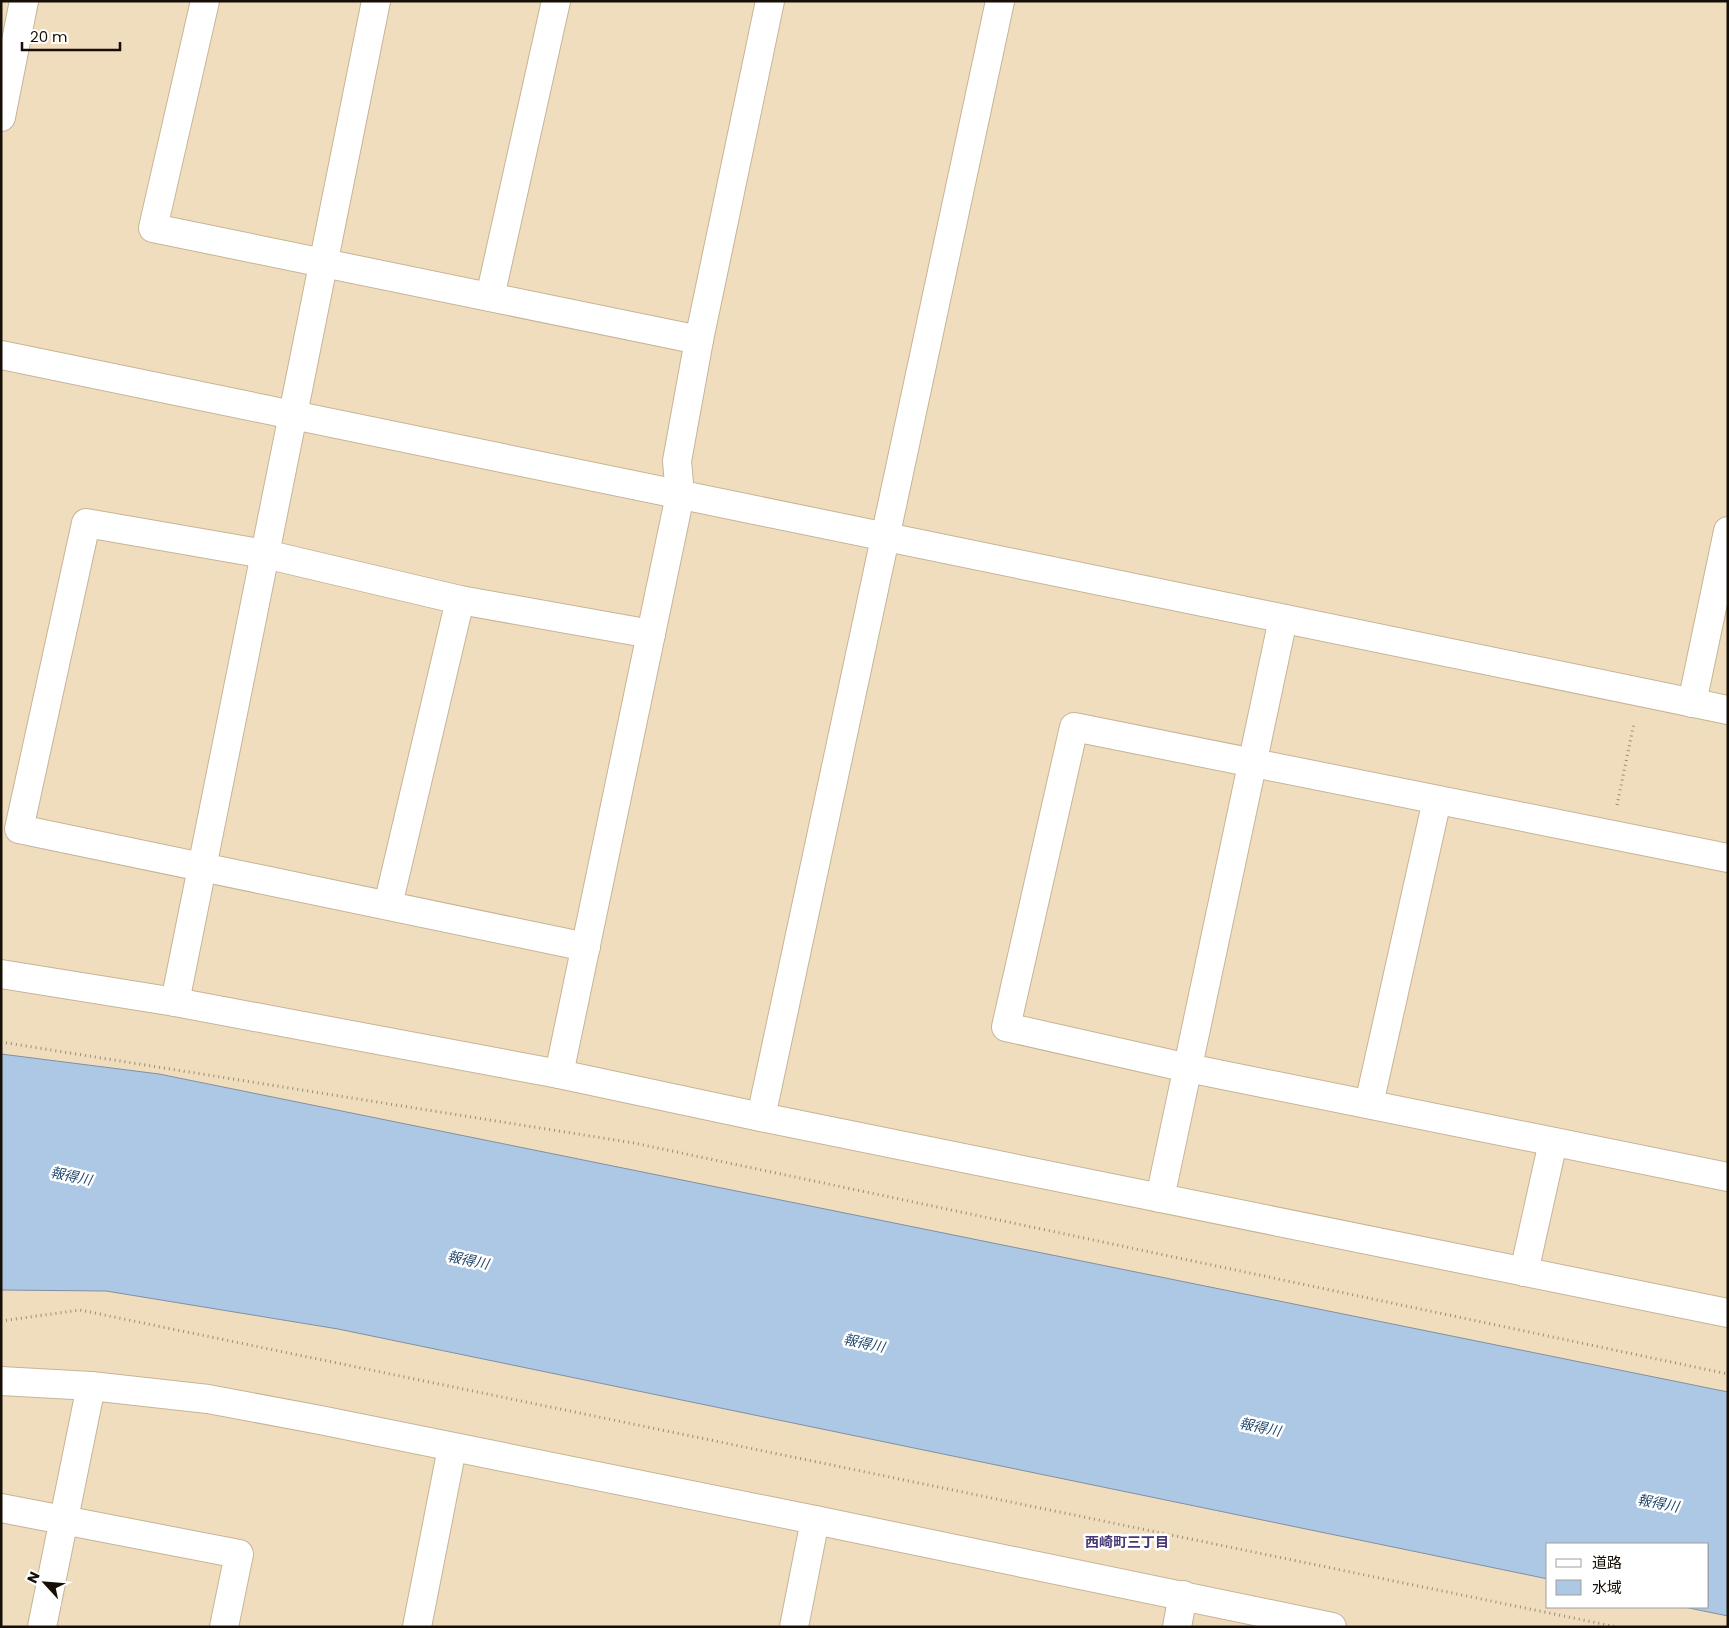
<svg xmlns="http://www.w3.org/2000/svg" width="1729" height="1628" viewBox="0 0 1729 1628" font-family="Poppins,'Noto Sans JP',sans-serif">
	<rect width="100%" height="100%" fill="#f0ddbe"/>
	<polygon fill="#adc8e5" stroke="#8090a2" points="1,1054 159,1074 1728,1392 1728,1616 1684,1607 1708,1607 1708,1544 1548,1544 1548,1579 338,1329 106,1291 1,1290"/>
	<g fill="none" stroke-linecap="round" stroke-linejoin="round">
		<g stroke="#c7b497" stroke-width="30">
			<g id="minor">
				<polyline points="205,1 153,228 699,340"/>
				<polyline points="1,117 24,1"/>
				<polyline points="490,297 556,1"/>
				<polyline points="1,355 1728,710"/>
				<polyline points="1692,703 1728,531"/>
				<polyline points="1728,858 1074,727 1006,1027 1188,1068 1728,1177"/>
				<polyline points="388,905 460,600"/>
				<polyline points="586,947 19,829 86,523 265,554 460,600 651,634"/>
				<polyline points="1,974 175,1002 559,1074 761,1117 1728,1313"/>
				<polyline points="175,1002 376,1"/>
				<polyline points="559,1074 680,495 677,461 699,340 770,1"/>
				<polyline points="1369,1104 1437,800"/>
				<polyline points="761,1117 1000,1"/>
				<polyline points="1160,1198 1283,619"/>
				<polyline points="1524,1272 1553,1142"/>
				<polyline points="1,1381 91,1386 208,1399 320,1420 815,1520 1332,1627"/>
				<polyline points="1,1508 239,1554 224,1627"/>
				<polyline points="42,1627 91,1386"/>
				<polyline points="417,1627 452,1448"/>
				<polyline points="794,1627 815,1520"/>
				<polyline points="1177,1627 1183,1595"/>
			</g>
		</g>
		<g stroke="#9a8c75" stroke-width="3" stroke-dasharray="1 4" stroke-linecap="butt">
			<polyline points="1617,805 1634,723"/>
			<polyline points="1,1042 634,1143 1728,1374"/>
			<polyline points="1,1321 80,1310 1617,1627"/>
		</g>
		<use href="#minor" stroke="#fff" stroke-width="28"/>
	</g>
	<g text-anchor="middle" stroke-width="5" stroke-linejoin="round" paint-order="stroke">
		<g font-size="14" font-style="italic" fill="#1c456b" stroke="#fff">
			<text transform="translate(71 1176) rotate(12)" y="5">報得川</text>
			<text transform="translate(468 1260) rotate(12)" y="5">報得川</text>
			<text transform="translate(864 1343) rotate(12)" y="5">報得川</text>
			<text transform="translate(1260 1427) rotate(12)" y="5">報得川</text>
			<text transform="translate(1658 1503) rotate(11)" y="5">報得川</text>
		</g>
		<g font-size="14" font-weight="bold" fill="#453874" stroke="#fff">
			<text x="1127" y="1547">西崎町三丁目</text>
		</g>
	</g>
	<rect width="1729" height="1628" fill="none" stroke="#160f05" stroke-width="5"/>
	<rect x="1546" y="1543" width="162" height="65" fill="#ffffff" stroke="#a29f9b"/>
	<rect x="1556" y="1559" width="25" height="8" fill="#ffffff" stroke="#a29f9b"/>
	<text x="1592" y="1568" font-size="15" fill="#160f05">道路</text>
	<rect x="1556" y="1580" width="25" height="15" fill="#adc8e5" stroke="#a29f9b"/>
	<text x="1592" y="1593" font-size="15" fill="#160f05">水域</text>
	<g transform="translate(45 1583) rotate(296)" stroke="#ffffff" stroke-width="4" paint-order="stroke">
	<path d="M0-4L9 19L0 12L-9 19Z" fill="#160f05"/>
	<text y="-8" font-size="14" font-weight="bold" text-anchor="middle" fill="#160f05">N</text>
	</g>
	<path d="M22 42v8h98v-8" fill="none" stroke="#160f05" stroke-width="2.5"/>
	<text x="30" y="42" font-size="15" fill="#160f05" stroke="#ffffff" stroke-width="4" paint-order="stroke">20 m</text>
</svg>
